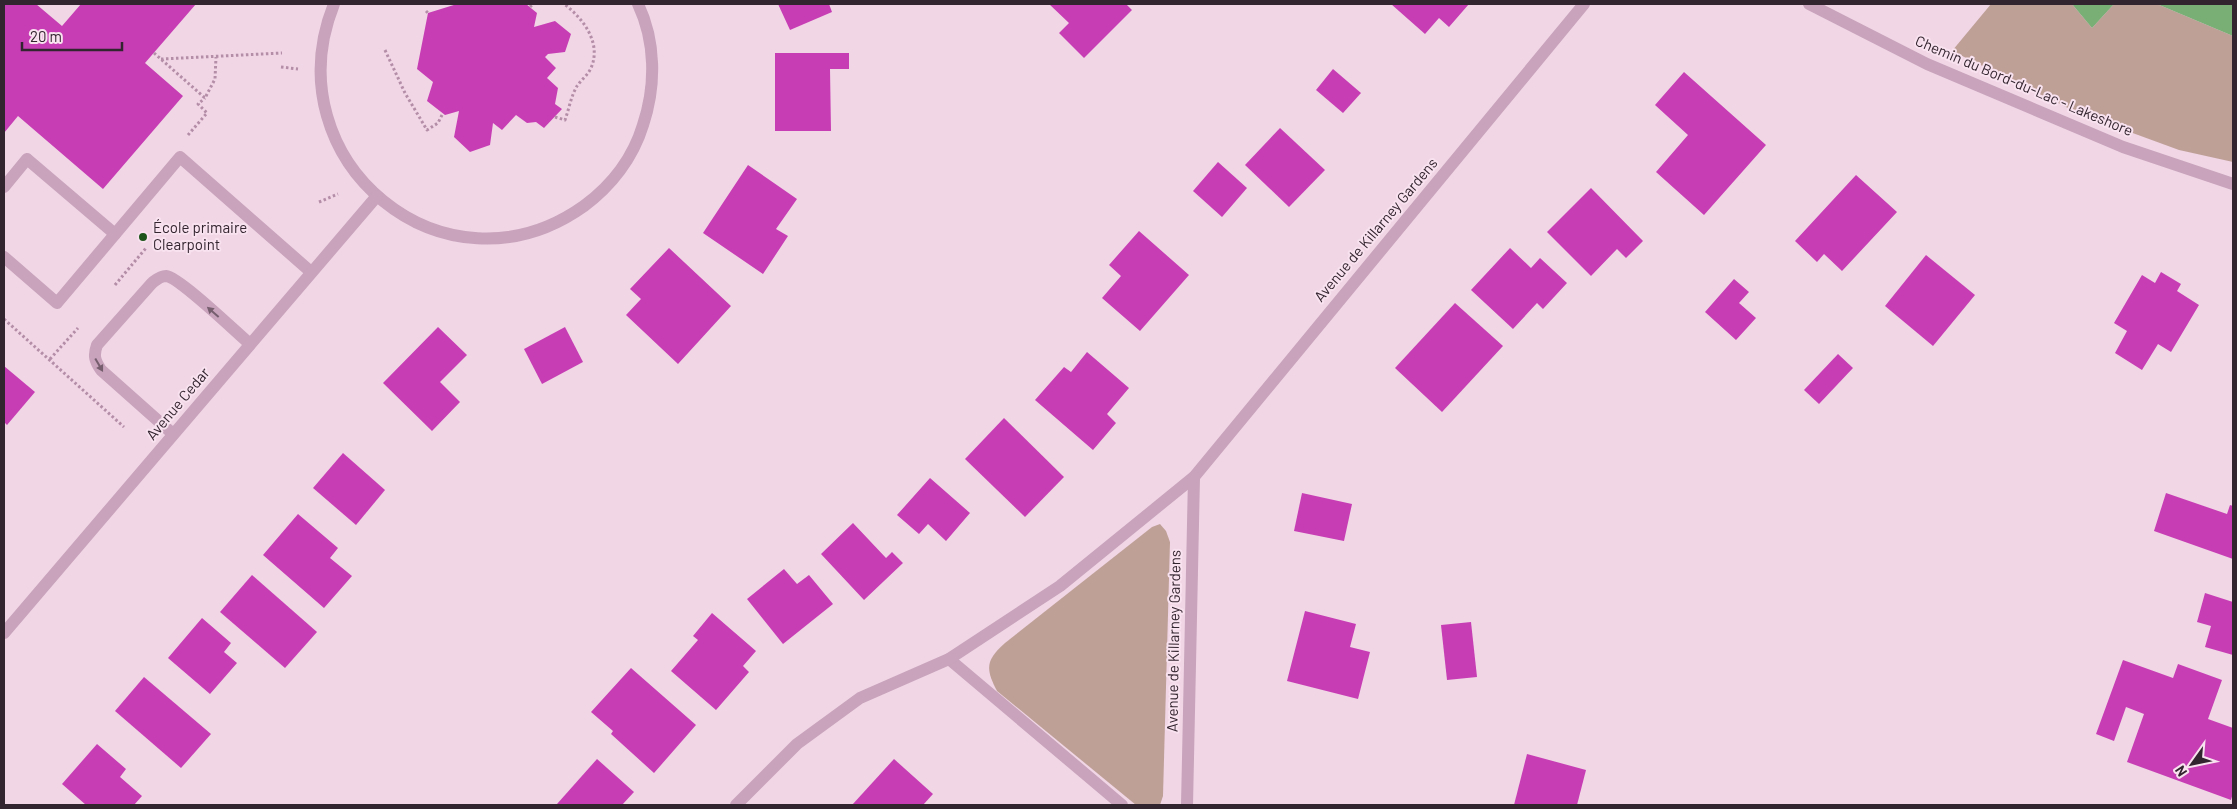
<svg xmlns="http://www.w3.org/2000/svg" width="2237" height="809" viewBox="0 0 2237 809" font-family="Barlow,sans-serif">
	<rect width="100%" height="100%" fill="#f1d6e6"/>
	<g fill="#bfa097">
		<polygon points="1991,4 2072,4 2092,28 2114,4 2157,4 2233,36 2233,162 2179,150 2078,113 1952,51"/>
		<path d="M1160 524 1166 531 1170 542 1163 796 1160 805H1136L997 691C985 668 986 660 1005 643L1152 527Z"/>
	</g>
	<g fill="#79ae75">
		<polygon points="2072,4 2114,4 2092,28"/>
		<polygon points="2157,4 2233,4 2233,36"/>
	</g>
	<g fill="#c73eb4">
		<polygon points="4,4 36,4 62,26 81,4 196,4 145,63 183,96 103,189 18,116 4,133"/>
		<polygon points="457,4 526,4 537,13 534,27 555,21 571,34 565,52 548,54 545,57 556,68 547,78 558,88 555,104 562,109 544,128 536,122 527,123 516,115 502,130 493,123 490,145 470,152 454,137 459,111 445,115 427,101 433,82 417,69 428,13"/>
		<polygon points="778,4 829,4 832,12 790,30"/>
		<polygon points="1049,4 1126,4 1132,10 1084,58 1059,33 1069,23"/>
		<polygon points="1391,4 1469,4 1449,27 1439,18 1425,34"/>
		<polygon points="775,53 849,53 849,69 830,69 831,131 775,131"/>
		<polygon points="1333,69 1361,93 1343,113 1316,90"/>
		<polygon points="1684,72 1766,145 1704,215 1656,172 1688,135 1655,105"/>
		<polygon points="1280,128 1325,170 1289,207 1245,165"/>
		<polygon points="1218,162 1247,188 1222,217 1193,191"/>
		<polygon points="748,165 797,199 776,229 788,236 763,274 703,233"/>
		<polygon points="1856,175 1897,212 1842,271 1824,254 1817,262 1795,241"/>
		<polygon points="1591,188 1643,241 1626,258 1617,249 1591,276 1547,232"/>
		<polygon points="1139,231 1189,275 1140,331 1102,298 1121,276 1109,265"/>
		<polygon points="669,248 731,306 678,364 626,315 641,299 630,289"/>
		<polygon points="1510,248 1531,268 1540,258 1567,283 1543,309 1537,303 1513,329 1471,290"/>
		<polygon points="1926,255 1975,295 1933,346 1885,306"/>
		<polygon points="2161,272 2181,284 2177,291 2199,305 2171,352 2158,344 2142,370 2115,353 2127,331 2114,323 2142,275 2155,283"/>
		<polygon points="1734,279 1749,292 1739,303 1756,318 1736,340 1705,312"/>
		<polygon points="1455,303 1503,346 1442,412 1395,368"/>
		<polygon points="438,327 467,355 440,382 460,402 432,431 383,383"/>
		<polygon points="565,327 583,362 542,384 524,349"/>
		<polygon points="1087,352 1129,388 1107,414 1116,423 1093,450 1035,400 1064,367 1071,372"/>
		<polygon points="1838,354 1853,368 1819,404 1804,390"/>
		<polygon points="4,366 35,392 7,425 4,422"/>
		<polygon points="1004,418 1064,477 1025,517 965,459"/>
		<polygon points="343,453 385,490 356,525 313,488"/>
		<polygon points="930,478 970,513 946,541 928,524 919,534 897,515"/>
		<polygon points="1302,493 1352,504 1344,541 1294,531"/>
		<polygon points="2166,493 2227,514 2230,505 2233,506 2233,559 2154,531"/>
		<polygon points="298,514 338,548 330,558 352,576 324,608 263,555"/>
		<polygon points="853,523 886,558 892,552 903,563 864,600 821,554"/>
		<polygon points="784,569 797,584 809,575 833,604 783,644 747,599"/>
		<polygon points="252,575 317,632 285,668 220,612"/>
		<polygon points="2205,593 2233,602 2233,655 2205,647 2211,626 2197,622"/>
		<polygon points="1305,611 1356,624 1350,647 1370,652 1358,699 1287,681"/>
		<polygon points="712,613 756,651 743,666 749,672 716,710 671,671 698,640 693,636"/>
		<polygon points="202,618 231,643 224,652 237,663 210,694 168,658"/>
		<polygon points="1471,622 1477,677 1447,680 1441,625"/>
		<polygon points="2123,660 2173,678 2178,664 2222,680 2208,719 2233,728 2233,793 2231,800 2127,762 2144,714 2126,707 2114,741 2096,734"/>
		<polygon points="631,668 696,725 654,773 611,734 613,731 591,712"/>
		<polygon points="144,677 211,734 181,768 115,711"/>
		<polygon points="97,744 126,769 120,777 142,796 134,805 86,805 62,784"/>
		<polygon points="1527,754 1586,770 1577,805 1514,805"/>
		<polygon points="597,759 634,792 622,805 558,805 557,804"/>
		<polygon points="894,759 933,794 923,805 852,805"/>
	</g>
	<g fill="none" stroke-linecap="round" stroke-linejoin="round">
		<g stroke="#b48da7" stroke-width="3" stroke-dasharray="2.5 2.5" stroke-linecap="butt">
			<polyline points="530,7 533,4"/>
			<polyline points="426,11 428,13"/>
			<polyline points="385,50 405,93 427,130 438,123 443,113"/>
			<polyline points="154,53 205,98 215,79 216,57"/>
			<polyline points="161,59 282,53"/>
			<polyline points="281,67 298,69"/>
			<path d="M555 117 565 120C569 109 571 96 577 86 581 80 588 75 591 68 602 43 583 18 564 4"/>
			<polyline points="188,135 207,113 198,104 205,98"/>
			<polyline points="319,202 338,194"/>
			<polyline points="115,285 146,248"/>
			<polyline points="4,319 124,427"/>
			<polyline points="50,359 78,328"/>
		</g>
		<g stroke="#c8a3bb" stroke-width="12">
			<path d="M334 4C271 161 445 305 584 206 611 186 633 158 643 125 656 86 656 42 638 4"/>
			<polyline points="1809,4 1927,64 2123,147 2233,184"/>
			<polyline points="4,187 27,159 115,234"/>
			<polyline points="4,257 57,303 180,157 311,272"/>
			<path d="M173 434 101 370C95 361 93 356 97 345L152 283C156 280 160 276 166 276 179 277 237 333 250 344"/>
			<polyline points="4,633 377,196"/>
			<polyline points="949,659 1122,805"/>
			<polyline points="736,805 797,744 860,698 949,659 1060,586 1194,477 1584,4"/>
			<polyline points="1187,805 1194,477"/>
		</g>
	</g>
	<defs><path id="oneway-solid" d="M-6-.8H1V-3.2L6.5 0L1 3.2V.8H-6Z" transform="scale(1.25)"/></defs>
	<g fill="#765e6f">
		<use href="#oneway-solid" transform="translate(213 312) rotate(-139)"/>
		<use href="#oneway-solid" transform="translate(99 365) rotate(60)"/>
	</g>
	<circle fill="#1d541a" stroke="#f9e2ef" stroke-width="2" cx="143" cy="237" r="5"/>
	<g text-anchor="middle" stroke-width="4" stroke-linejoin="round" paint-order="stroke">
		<g font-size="15" fill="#332530" stroke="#f9e2ef">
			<text transform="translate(2024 86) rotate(23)" y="5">Chemin du Bord-du-Lac - Lakeshore</text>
			<text transform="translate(1376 230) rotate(-50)" y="5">Avenue de Killarney Gardens</text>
			<text transform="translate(178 404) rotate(-50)" y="5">Avenue Cedar</text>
			<text transform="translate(1174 641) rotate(-89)" y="5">Avenue de Killarney Gardens</text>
		</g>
		<g font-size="15" fill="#332530" stroke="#f9e2ef" text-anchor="start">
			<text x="153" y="233">École primaire<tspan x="153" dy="17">Clearpoint</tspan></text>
		</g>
	</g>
	<rect width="2237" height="809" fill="none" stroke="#332530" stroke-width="10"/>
	<g transform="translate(2192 764) rotate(237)" stroke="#f9e2ef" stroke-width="4" paint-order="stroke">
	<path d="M0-4L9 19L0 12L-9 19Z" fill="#332530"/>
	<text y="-8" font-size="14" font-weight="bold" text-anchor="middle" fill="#332530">N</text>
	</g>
	<path d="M22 42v8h100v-8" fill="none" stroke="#332530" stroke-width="2.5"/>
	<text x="30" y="42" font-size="15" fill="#332530" stroke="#f9e2ef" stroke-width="4" paint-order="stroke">20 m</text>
</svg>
